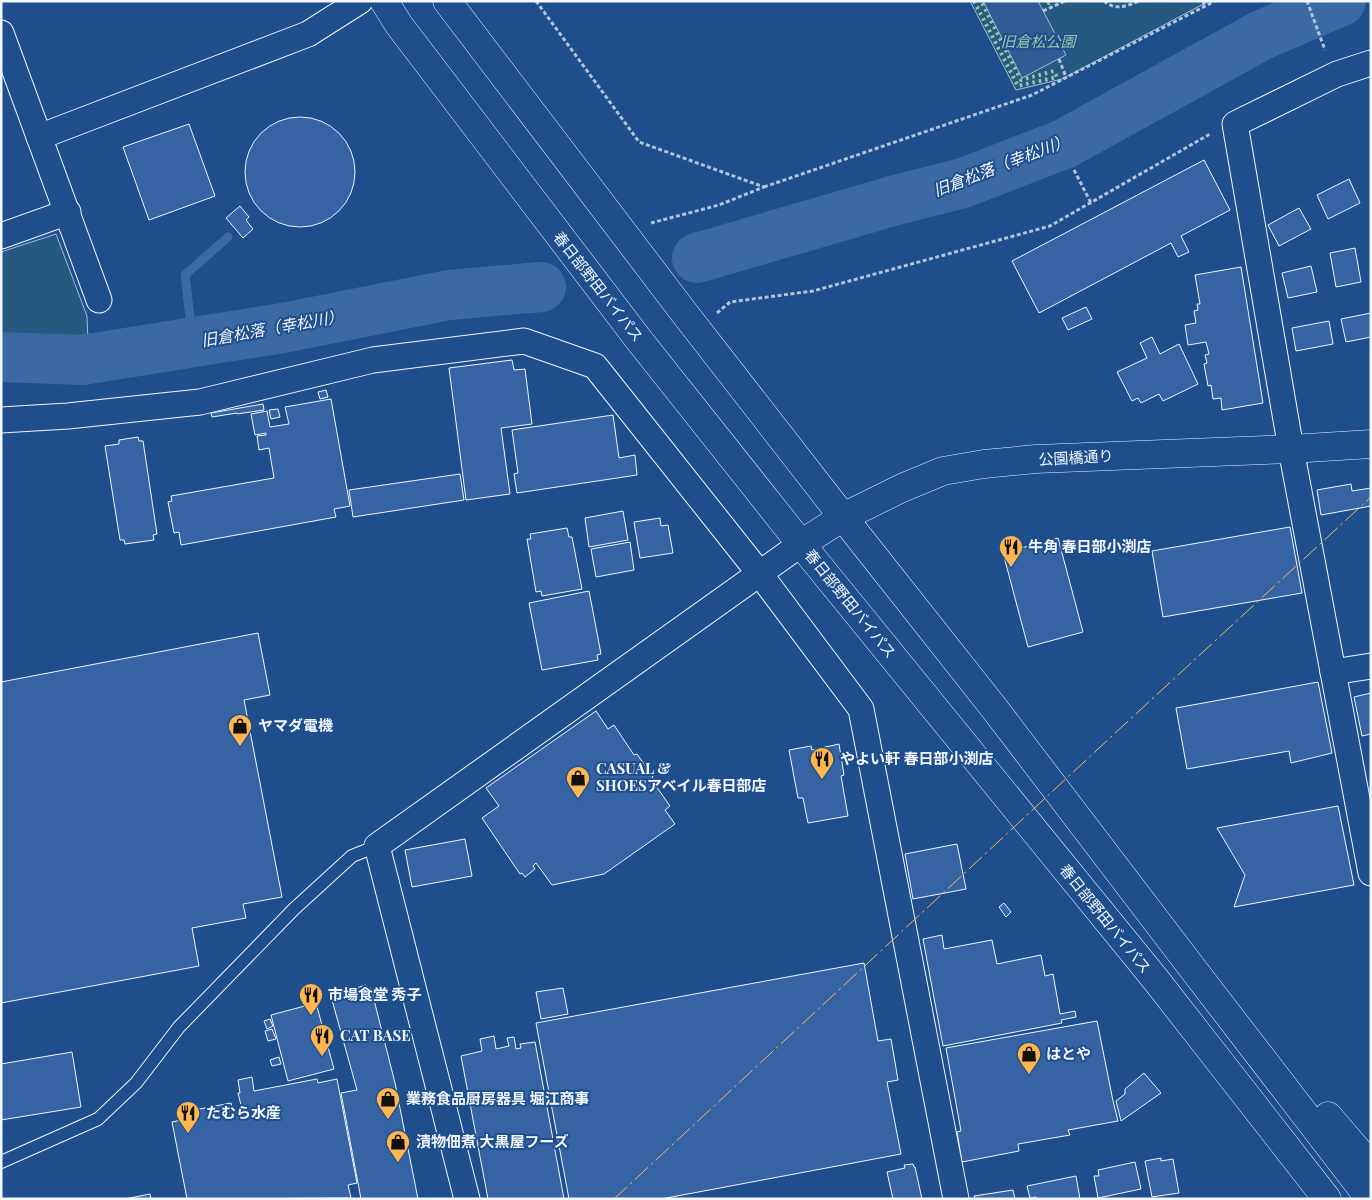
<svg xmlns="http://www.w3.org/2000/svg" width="1372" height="1200" viewBox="0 0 1372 1200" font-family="'Playfair Display','Noto Sans JP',serif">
	<rect width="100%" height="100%" fill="#1f4e8c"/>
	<g fill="#245a82" stroke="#a8bbd7">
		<polygon points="970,1 1209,1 1062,79 1016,90"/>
		<polygon points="56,234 87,316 88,342 1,337 1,252"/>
	</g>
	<polygon fill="#305b95" stroke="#a8bbd7" points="983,1 1038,1 1066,55 1022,78"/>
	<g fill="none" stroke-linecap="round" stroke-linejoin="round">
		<polyline stroke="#3b69a3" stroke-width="9" points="193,342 185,275 228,237"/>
		<g stroke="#3b69a3" stroke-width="50">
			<polyline points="697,258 896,200 963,183 1064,144 1262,35 1341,1"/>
			<polyline points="1,357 82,360 283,328 449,295 541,287"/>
		</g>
	</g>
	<g fill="#3563a3" stroke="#f2f6ff">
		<circle cx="300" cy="172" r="55"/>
		<polygon points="189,124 215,196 149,220 123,147"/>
		<polygon points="1204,160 1230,210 1181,236 1189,252 1178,257 1171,243 1039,313 1012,261"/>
		<polygon points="1349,179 1360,203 1328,219 1317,195"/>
		<polygon points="240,206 249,217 246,220 253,229 243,238 226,218"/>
		<polygon points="1299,208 1311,229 1279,246 1268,225"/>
		<polygon points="1355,248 1361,282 1336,287 1330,253"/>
		<polygon points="1311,266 1317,292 1288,298 1282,273"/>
		<polygon points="1241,267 1263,403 1222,410 1221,398 1213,399 1211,385 1208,386 1204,364 1207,363 1205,355 1209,354 1206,342 1188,345 1185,325 1196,323 1194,311 1198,310 1197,304 1200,304 1195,275"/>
		<polygon points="1086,307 1092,319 1068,330 1062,318"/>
		<polygon points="1371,313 1371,337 1346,342 1341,319"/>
		<polygon points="1329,321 1333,344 1296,351 1292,328"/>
		<polygon points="1152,337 1160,354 1179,344 1198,384 1163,401 1159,394 1141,403 1138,398 1132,401 1117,372 1147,358 1140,343"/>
		<polygon points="512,360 514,370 525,369 532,424 501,428 510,494 466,500 449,368"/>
		<polygon points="326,390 328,397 320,399 318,392"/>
		<polygon points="331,399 350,506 334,509 336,517 181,545 179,532 174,533 168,502 172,501 171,496 274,478 269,448 259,450 257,436 266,435 266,433 255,435 251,414 267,411 270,427 289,424 285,407"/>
		<polygon points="263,404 264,410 237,414 237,413 212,417 211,413"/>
		<polygon points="278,409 280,417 271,419 269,410"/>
		<polygon points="613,415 619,458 635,455 637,475 517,493 514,474 518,473 512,430"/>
		<polygon points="138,437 139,441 143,441 157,534 153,535 154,540 125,544 124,540 120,540 105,446 119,444 119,440"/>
		<polygon points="460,474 464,500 353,517 349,490"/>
		<polygon points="1351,484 1352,491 1371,488 1371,506 1321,515 1317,490"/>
		<polygon points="623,511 628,540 589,547 585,518"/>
		<polygon points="660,518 661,526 668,525 673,553 640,558 634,522"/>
		<polygon points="1290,527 1302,593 1163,617 1152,551"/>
		<polygon points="567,528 569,537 572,537 582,589 542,596 541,591 536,592 527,539 531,539 530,534"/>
		<polygon points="1058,538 1083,632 1028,647 1003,553"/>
		<polygon points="630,542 634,570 596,577 591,549"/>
		<polygon points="589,591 601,654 597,655 598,660 542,670 529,603"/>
		<polygon points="258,633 270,695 244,700 282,897 243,904 246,918 192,928 199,966 1,1003 1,682"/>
		<polygon points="1318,682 1332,753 1291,763 1289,751 1187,769 1176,708"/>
		<polygon points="1371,693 1371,734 1362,736 1354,697"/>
		<polygon points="596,711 608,729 614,725 634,755 637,754 653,777 651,779 670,806 665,810 675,824 604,874 552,885 536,863 533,866 535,869 525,877 522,873 520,874 482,818 499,806 486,788"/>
		<polygon points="839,744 844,775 841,776 848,816 808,823 803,798 798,798 789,750 811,746 812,750"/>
		<polygon points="1338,806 1354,885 1234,907 1245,875 1217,828"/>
		<polygon points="465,839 472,876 412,887 405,850"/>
		<polygon points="957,844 966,889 913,899 905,854"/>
		<polygon points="1004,903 1011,912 1006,917 999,907"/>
		<polygon points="942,935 944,949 992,940 997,964 1041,955 1045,976 1053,974 1060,1014 1075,1011 1076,1017 1061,1020 1062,1023 943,1046 923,939"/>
		<polygon points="864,963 878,1041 891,1039 898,1080 887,1082 901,1154 661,1199 569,1199 536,1023"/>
		<polygon points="366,985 368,989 371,988 395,1083 418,1199 361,1199 341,1093 357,1090 332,1000 344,996 343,992"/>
		<polygon points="563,988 568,1014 541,1019 536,992"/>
		<polygon points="316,1003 334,1069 288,1081 271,1015"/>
		<polygon points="270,1019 273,1026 267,1029 264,1021"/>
		<polygon points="1097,1021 1113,1101 1118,1121 1068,1130 1070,1135 1018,1144 1019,1151 962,1162 957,1132 961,1131 946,1048"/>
		<polygon points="272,1029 276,1039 268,1041 265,1031"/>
		<polygon points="494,1036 496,1049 509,1046 507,1038 514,1037 516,1049 521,1048 520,1044 535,1042 564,1199 488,1199 461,1056 482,1051 480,1039"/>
		<polygon points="72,1052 81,1107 1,1120 1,1064"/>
		<polygon points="279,1057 281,1064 272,1066 270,1060"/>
		<polygon points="1144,1073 1161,1093 1121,1121 1116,1101 1125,1094 1125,1089"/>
		<polygon points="252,1077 254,1091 317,1079 318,1083 337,1079 357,1183 348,1185 351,1198 187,1199 172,1122 191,1118 189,1111 231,1103 233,1111 242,1109 238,1093 240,1093 238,1080"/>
		<polygon points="1161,1158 1161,1161 1173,1159 1179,1193 1152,1197 1145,1161"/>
		<polygon points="1135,1162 1141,1189 1098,1198 1094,1176 1099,1176 1098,1170"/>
		<polygon points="913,1164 914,1167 915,1167 922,1199 893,1199 887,1172 905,1168 904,1165"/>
		<polygon points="1076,1176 1080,1199 1037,1199 1036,1197 1030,1198 1027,1186"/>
		<polygon points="1013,1190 1015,1199 975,1199 974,1196"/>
		<polygon points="150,1194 151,1199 125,1199"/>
	</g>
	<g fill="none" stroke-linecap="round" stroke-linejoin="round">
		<g stroke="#f2f6ff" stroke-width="14">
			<polyline id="service" points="1,1162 98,1119 136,1083 179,1027 294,909 352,856 377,846"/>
		</g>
		<g stroke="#f2f6ff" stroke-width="27">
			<g id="minor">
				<polyline points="1,33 99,300"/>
				<polyline points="1371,63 1337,74 1235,124 1291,449 1371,873"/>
				<polyline points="39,137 308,34 360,1"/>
				<polyline points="1,236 68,212"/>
				<polyline points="1,420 68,416 200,402 373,360 524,341 595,366 760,574 861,709 956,1199"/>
				<polyline points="1333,672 1371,666"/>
				<polyline points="467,1199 377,846 801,544"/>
			</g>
		</g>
		<g stroke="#f2f6ff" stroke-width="29">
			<polyline id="primary" points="801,544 843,517 902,488 943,471 984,464 1036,459 1291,449 1371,444"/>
		</g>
		<g stroke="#f2f6ff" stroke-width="29">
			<g id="trunk">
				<polyline points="384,1 399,25 639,340 801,544 1156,980 1327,1199"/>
				<polyline points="447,1 682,310 843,517 994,708 1193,969 1370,1199"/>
				<polyline points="1328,1116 1371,1166"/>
			</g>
		</g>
		<g stroke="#b3c4dc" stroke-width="3" stroke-dasharray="4 2.5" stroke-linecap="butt">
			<polyline points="536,1 639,142 764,187 719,205 651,223"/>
			<path d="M1104 1C1115 11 1127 6 1139 1"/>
			<polyline points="1203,1 1205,6"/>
			<polyline points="1307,1 1325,50"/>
			<polyline points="1043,11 1065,1"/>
			<polyline points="1059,59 1066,77"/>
			<polyline points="1074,170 1091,203"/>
			<polyline points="764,187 1032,95 1215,1"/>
			<polyline points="717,313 730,302 813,291 1050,226 1210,134"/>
		</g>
		<use href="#service" stroke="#1f4e8c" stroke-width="12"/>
		<use href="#minor" stroke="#1f4e8c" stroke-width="25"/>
		<use href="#primary" stroke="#1f4e8c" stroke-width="28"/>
		<use href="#trunk" stroke="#1f4e8c" stroke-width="28"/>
		<g stroke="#97c8a6" stroke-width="4" stroke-dasharray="2.5 4" stroke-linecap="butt">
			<polyline points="974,1 1018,86 1057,77 1054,71 1021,80 981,1"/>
			<polyline points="1048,1 1049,3 1052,1"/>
		</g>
		<polyline stroke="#ffb74d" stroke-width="1" stroke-dasharray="18 4 2.5 4" stroke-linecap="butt" points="614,1199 1126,723 1371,497"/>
	</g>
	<defs>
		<g id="restaurant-pin" transform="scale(1.25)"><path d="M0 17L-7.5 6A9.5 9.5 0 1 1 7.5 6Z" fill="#ffb74d" stroke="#1f4e8c"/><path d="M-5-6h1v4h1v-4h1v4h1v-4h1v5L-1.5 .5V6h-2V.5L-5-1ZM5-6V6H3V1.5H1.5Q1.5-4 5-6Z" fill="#111"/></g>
		<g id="shop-pin" transform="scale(1.25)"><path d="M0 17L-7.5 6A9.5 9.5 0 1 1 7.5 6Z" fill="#ffb74d" stroke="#1f4e8c"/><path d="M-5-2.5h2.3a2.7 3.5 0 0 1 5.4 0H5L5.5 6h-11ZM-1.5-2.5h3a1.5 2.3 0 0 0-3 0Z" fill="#111"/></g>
	</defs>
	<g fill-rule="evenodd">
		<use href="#restaurant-pin" x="1011" y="547"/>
		<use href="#shop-pin" x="240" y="726"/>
		<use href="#restaurant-pin" x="822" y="759"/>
		<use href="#shop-pin" x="578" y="778"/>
		<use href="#restaurant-pin" x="311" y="995"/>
		<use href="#restaurant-pin" x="322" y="1036"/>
		<use href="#shop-pin" x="1029" y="1054"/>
		<use href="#shop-pin" x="388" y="1099"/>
		<use href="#restaurant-pin" x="188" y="1113"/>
		<use href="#shop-pin" x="398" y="1142"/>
	</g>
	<g text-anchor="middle" stroke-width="4" stroke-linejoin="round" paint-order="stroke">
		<g font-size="15" font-style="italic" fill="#97c8a6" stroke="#1f4e8c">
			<text x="1038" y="47">旧倉松公園</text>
		</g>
		<g font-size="15" fill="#f2f6ff" stroke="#1f4e8c">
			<text transform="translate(598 287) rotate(52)" y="5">春日部野田バイパス</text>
			<text transform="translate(1076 458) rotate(-3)" y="5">公園橋通り</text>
			<text transform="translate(850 604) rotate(51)" y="5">春日部野田バイパス</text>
			<text transform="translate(1105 919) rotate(51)" y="5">春日部野田バイパス</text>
		</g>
		<g font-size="15" font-weight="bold" fill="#f2f6ff" stroke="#1f4e8c" text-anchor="start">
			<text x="1028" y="552">牛角 春日部小渕店</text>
			<text x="258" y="731">ヤマダ電機</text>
			<text x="840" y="764">やよい軒 春日部小渕店</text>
			<text x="596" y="774">CASUAL &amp;<tspan x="596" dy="17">SHOESアベイル春日部店</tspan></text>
			<text x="328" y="1000">市場食堂 秀子</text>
			<text x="340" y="1041">CAT BASE</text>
			<text x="1046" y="1059">はとや</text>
			<text x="406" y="1104">業務食品厨房器具 堀江商事</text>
			<text x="206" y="1118">たむら水産</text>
			<text x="416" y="1147">漬物佃煮 大黒屋フーズ</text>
		</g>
		<g font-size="16" font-style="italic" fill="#f2f6ff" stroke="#1f4e8c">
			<text transform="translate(1001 165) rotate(-21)" y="6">旧倉松落（幸松川）</text>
			<text transform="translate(272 328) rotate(-10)" y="6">旧倉松落（幸松川）</text>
		</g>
	</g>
	<rect width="1372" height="1200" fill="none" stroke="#f2f6ff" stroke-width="5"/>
</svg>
